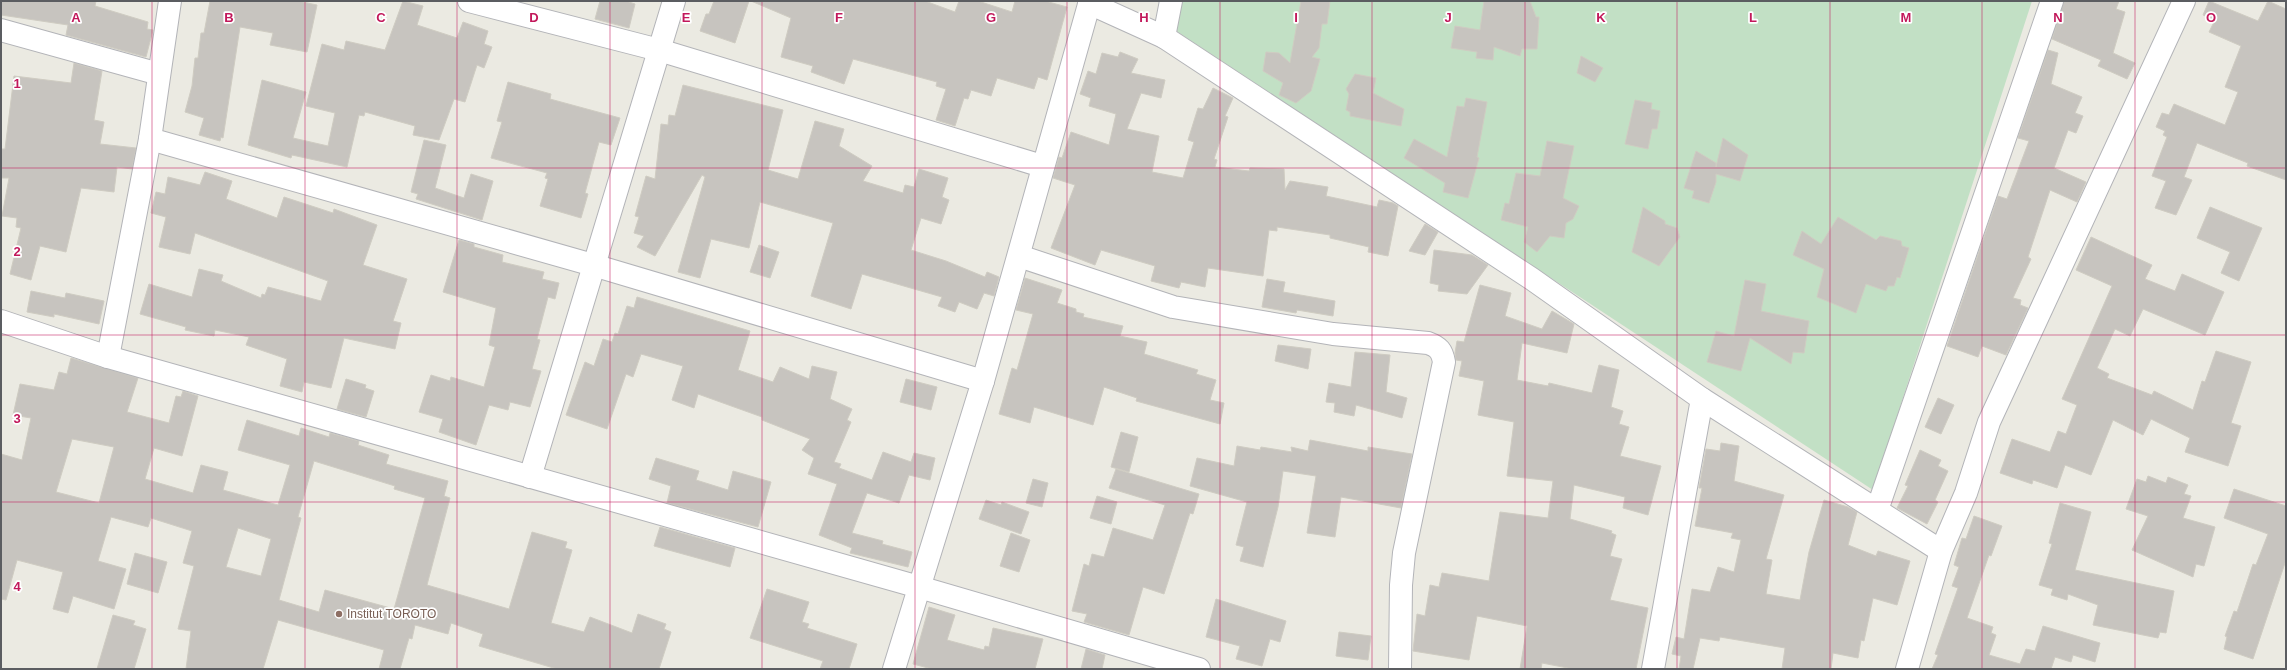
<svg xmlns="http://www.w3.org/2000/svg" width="2287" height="670" viewBox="0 0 2287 670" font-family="Arial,sans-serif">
	<rect width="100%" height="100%" fill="#ebeae2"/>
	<polygon fill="#c2e0c5" points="1181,1 2032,1 1873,490 1176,31"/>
	<g fill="#c7c4bf" stroke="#cfccc2" fill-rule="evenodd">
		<polygon points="1,1 96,1 95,6 148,22 147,29 153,30 146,57 66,35 68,25 1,15"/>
		<polygon points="210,1 298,1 317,5 307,52 270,45 273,33 240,27 223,138 221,137 220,141 199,135 204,118 185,112 192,86 195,58 198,58 201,33 204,33"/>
		<polygon points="403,1 423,6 417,25 457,38 463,22 488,31 484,44 492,47 484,68 477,65 465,102 454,99 439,140 413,135 415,126 365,112 364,116 359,115 347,167 292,155 291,158 248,145 262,80 306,92 293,138 328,146 335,113 306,106 322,44 344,50 346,41 385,50"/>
		<polygon points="600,1 626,1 635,4 629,28 595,19"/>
		<polygon points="714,1 749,1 735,43 700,31 706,14 709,14"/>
		<polygon points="751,1 925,1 955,12 959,1 978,1 1012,12 1015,1 1045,1 1067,7 1047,80 1038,77 1034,89 997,78 991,96 971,90 968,99 964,98 955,126 936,120 946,89 936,86 937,82 853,59 844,84 811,72 813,66 781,57 791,18"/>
		<polygon points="1301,1 1330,1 1327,24 1322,24 1319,48 1312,57 1320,59 1311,91 1296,103 1279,95 1283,83 1263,71 1266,52 1279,53 1290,63"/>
		<polygon points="1484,1 1530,1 1536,17 1539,17 1537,49 1522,49 1520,56 1494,47 1493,60 1476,58 1477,52 1451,48 1455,26 1480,30"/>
		<polygon points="2064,1 2119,1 2116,9 2125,12 2113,53 2135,63 2127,79 2098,66 2101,60 2052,39"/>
		<polygon points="2209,1 2258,21 2268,1 2286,9 2286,180 2247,166 2248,163 2197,143 2184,177 2192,180 2176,215 2155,208 2166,181 2152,176 2167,137 2163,135 2165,131 2156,127 2162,113 2169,115 2174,104 2225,125 2238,92 2225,87 2241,46 2209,32 2215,20 2203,15"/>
		<polygon points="2048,50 2058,53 2051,84 2082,97 2075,113 2083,116 2076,133 2068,130 2054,168 2086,182 2077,202 2050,190 2028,257 2031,259 2013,298 2021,300 2020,305 2028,308 2006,355 1982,346 1978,357 1947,346 1998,196 2007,199 2029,141 2018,138"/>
		<polygon points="1120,52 1138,59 1131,73 1165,80 1161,98 1141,93 1127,129 1159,136 1152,172 1183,178 1194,142 1188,140 1198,108 1203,109 1213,88 1233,98 1225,116 1228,117 1214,159 1217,160 1215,167 1249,171 1250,168 1284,169 1285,190 1290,181 1328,187 1326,196 1377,207 1379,200 1393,203 1398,206 1388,256 1368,252 1369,247 1330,238 1330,235 1277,227 1277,231 1269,230 1263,276 1208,268 1205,287 1181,282 1179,288 1151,281 1155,266 1101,250 1095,265 1051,248 1075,185 1053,178 1059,157 1062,158 1071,132 1109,145 1116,114 1089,106 1091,98 1080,94 1088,71 1096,74 1102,53 1118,57"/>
		<polygon points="1581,56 1603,68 1595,82 1577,73"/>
		<polygon points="74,63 102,71 94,120 104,122 100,144 136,148 132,169 117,167 114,192 81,188 66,252 40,246 31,280 10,274 21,228 16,227 17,218 2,216 9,178 1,178 1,149 5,149 14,76 71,83"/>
		<polygon points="1355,74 1376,78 1373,93 1404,109 1401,126 1350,116 1350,112 1346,110 1349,94 1346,89"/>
		<polygon points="508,82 551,94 550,99 620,118 611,145 599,142 585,193 588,194 581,218 540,206 548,179 545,178 547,173 491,158 502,122 497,121"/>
		<polygon points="683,85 783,110 768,170 798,179 815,121 844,129 839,146 872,166 863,181 903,193 905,185 914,187 919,169 948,178 942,197 949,200 941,224 921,218 911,250 946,261 985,277 987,272 999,277 994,296 984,293 977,309 959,302 955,312 938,306 942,297 862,274 851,309 811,296 833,223 760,202 749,248 711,239 700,278 678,272 705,177 702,175 655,256 637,247 644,236 634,233 639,217 635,216 646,176 655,179 661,124 668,125 669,115 675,116"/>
		<polygon points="1466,98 1487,102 1477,157 1479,158 1468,198 1443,192 1445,183 1404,158 1414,139 1447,157 1457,106 1464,107"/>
		<polygon points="1635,100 1652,103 1651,109 1660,111 1657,129 1652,129 1648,149 1625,144"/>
		<polygon points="1723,138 1748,155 1740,181 1716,174 1716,182 1709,203 1692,198 1694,191 1684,188 1696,151 1716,163 1716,167"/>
		<polygon points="424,140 446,145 435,188 464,198 471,174 493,181 482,220 416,199 418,194 411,192"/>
		<polygon points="1547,141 1574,146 1563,198 1579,206 1573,219 1566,223 1564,238 1550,236 1537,252 1524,242 1528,227 1501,220 1505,203 1509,204 1516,173 1540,176"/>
		<polygon points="205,172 232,181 226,199 277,218 284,197 333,213 334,209 377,225 363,265 407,279 393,321 401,323 395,349 344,338 331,388 304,382 302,392 280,386 287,359 246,345 249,337 215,330 214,336 185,330 186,327 140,314 149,284 192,297 199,269 223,275 221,281 261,298 262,294 265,295 268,287 321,301 328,281 195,233 190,254 159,247 166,217 151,213 156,192 165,194 168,177 200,185"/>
		<polygon points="1643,207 1665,221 1665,224 1677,228 1680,237 1659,266 1632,252"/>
		<polygon points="2210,207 2262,228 2239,281 2221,273 2230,252 2197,238"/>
		<polygon points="1838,217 1876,240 1880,236 1901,241 1902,246 1909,248 1900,278 1897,277 1894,286 1888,286 1886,291 1866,284 1856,313 1817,297 1824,269 1793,255 1802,231 1821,244"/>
		<polygon points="1425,224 1438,232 1425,255 1409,251"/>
		<polygon points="2091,237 2152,265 2145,279 2175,291 2182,274 2224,292 2205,335 2143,309 2130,336 2115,329 2097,368 2109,374 2107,378 2152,395 2154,391 2193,410 2202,381 2205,382 2216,351 2251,362 2231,423 2241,426 2228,466 2185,452 2190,438 2151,419 2143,435 2113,420 2091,475 2065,465 2057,488 2033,480 2032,484 2000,473 2012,439 2050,452 2058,431 2066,434 2077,405 2062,399 2112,286 2076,270"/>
		<polygon points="459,240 474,244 474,247 503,255 502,262 544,272 542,279 559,283 555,299 548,297 537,339 540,340 532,369 541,371 530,407 510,402 508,410 489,405 476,445 439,432 443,419 419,412 431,375 450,381 451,377 484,387 495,347 489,345 496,308 443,292"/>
		<polygon points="759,245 779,252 770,278 750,272"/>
		<polygon points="1434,250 1472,255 1488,265 1467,294 1438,291 1439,285 1430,283"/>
		<polygon points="1025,278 1062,290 1057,303 1076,309 1076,312 1084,314 1083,317 1123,326 1120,336 1147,342 1144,354 1198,370 1196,374 1216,380 1210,400 1224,403 1220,424 1136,401 1137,398 1104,387 1093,425 1034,407 1030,423 999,414 1012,368 1017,370 1033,314 1016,310"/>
		<polygon points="1267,279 1285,282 1283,292 1335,301 1333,316 1297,310 1296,313 1262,307"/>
		<polygon points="1745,280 1766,284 1761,311 1809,321 1804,353 1793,352 1791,364 1750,338 1741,371 1707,362 1716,331 1734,336"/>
		<polygon points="1480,285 1511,293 1505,316 1542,329 1552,311 1574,324 1567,353 1522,343 1517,380 1548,386 1549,383 1592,393 1599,365 1619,370 1611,407 1623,411 1619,424 1629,427 1620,456 1661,466 1648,515 1623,508 1625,497 1574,485 1570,519 1612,531 1611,533 1616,535 1610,556 1622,559 1610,600 1648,608 1636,669 1573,669 1542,663 1541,669 1520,669 1527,626 1477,616 1469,660 1413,651 1417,614 1425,616 1430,585 1439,587 1442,573 1489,581 1500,512 1548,518 1553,481 1507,476 1514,422 1478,415 1484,381 1459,376 1462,361 1456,360 1455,353 1457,341 1464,342"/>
		<polygon points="31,291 65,298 66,293 104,301 99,324 54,314 54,317 27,312"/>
		<polygon points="637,297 750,331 738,370 773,382 780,367 809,379 812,366 837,372 830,399 852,409 847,420 851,422 834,462 841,464 839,468 872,480 883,452 911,462 914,453 935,458 930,480 909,475 899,503 867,493 852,533 883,541 882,544 912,552 908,567 850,553 852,548 819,535 837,484 808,474 814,458 802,450 810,439 762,420 762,417 698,394 694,408 672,400 683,366 641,354 633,377 626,374 607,429 566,415 585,362 594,366 603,339 612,342 615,333 618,334 627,306 634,308"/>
		<polygon points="1278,345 1311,349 1308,369 1275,361"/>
		<polygon points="1355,352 1390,355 1386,392 1407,398 1402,418 1356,405 1354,416 1334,412 1335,403 1326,402 1329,383 1351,387"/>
		<path d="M71 358 138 378 127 412 169 423 176 396 181 397 183 391 198 396 182 456 154 448 145 479 193 493 201 465 228 472 223 490 278 505 290 465 238 450 247 420 299 436 301 428 329 437 330 433 359 441 358 445 389 455 386 464 448 481 444 496 450 498 427 585 509 609 532 532 567 542 565 548 572 550 551 623 584 632 590 617 632 633 638 614 666 624 664 629 671 632 659 669H557L479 646 483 634 451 623 448 634 415 625 412 639 409 638 400 669H379L384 650 278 620 263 669H186L191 631 178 629 194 566 183 563 192 531 151 518 148 527 111 517 98 561 126 569 114 609 73 596 68 613 53 609 63 572 17 560 6 600 1 599V454L22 460 31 418 13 415 20 384 54 390 59 372 67 374ZM72 439 114 447 99 503 56 492ZM314 461 395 486 394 489 425 498 394 609 325 590 319 612 279 600 301 518 298 517ZM238 528 271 539 261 576 226 567Z"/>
		<polygon points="346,379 366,385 365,388 374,391 366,417 337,409"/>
		<polygon points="906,379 937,387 931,410 900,402"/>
		<polygon points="1938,398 1954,405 1941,434 1925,427"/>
		<polygon points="1121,432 1138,437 1129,472 1111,467"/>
		<polygon points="1310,440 1368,451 1368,447 1412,454 1401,508 1341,497 1335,537 1307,533 1316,476 1283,471 1278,507 1263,567 1240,561 1244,547 1236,545 1247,502 1190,486 1197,458 1234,466 1237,446 1260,450 1261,447 1292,452 1291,447 1308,451"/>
		<polygon points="1721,443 1739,446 1734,481 1784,495 1766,559 1772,560 1766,594 1800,600 1809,552 1824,500 1848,507 1857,512 1848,545 1876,556 1878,551 1910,561 1897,605 1873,598 1864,641 1861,640 1858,658 1833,653 1831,669 1782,669 1785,648 1720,637 1719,641 1700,638 1693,669 1679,669 1681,656 1672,654 1676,637 1684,639 1692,589 1710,592 1718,567 1734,572 1741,540 1731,538 1733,533 1695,526 1702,488 1699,488 1706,449 1720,451"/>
		<polygon points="1920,450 1941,460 1938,466 1948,471 1935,500 1938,502 1927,524 1897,508 1908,486 1905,485"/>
		<polygon points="656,458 699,471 696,480 728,490 733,471 771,482 758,527 667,503 671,486 649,479"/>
		<polygon points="1116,469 1199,494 1193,514 1190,513 1164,594 1143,587 1129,635 1084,622 1087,614 1072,611 1084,564 1089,566 1092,554 1104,557 1113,528 1153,540 1165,505 1109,488"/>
		<polygon points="2148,476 2166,483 2168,477 2188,485 2184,494 2191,496 2183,518 2215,527 2204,566 2196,564 2193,577 2132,550 2148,516 2126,509 2137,479 2146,482"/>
		<polygon points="1033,479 1048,483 1042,507 1026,503"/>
		<polygon points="2234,489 2286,506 2286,560 2253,659 2224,649 2227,637 2225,636 2234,611 2237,612 2253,564 2256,565 2268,534 2224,518"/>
		<polygon points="1097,496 1117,502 1111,524 1090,518"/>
		<polygon points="986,500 1001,505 1002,502 1029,512 1021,534 979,519"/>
		<polygon points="2060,503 2091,512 2075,570 2174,591 2166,633 2160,632 2158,638 2093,625 2098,605 2068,594 2067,600 2051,595 2053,589 2039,585 2052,544 2049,543"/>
		<polygon points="1974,516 2002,526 1991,556 1989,555 1967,618 1993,627 1991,633 1996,635 1989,655 2020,664 2026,649 2035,651 2043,626 2100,643 2095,662 2073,655 2071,662 2055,657 2051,669 1932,669 1938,655 1935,654 1958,588 1952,586 1959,567 1954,565 1962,538 1966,539"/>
		<polygon points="660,527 735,548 730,567 654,546"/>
		<polygon points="1011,533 1030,540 1019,572 1000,566"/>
		<polygon points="135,553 167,562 158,593 127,584"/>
		<polygon points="767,589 809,602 802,622 809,624 807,628 857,644 849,669 820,669 823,661 750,638"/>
		<polygon points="1216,599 1286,621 1280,642 1270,639 1262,666 1236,659 1240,646 1206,637"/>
		<polygon points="929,607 955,615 947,640 984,650 985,646 989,647 993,628 1043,639 1035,669 932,669 913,664"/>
		<polygon points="113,615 135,621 133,625 146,629 134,669 97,669"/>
		<polygon points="1339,632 1371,636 1368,660 1336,656"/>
		<polygon points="1086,649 1105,655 1102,669 1081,669"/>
	</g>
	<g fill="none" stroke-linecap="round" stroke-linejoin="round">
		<g stroke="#b3b4b8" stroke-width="24">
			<g id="minor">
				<polyline points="469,1 659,50 1042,166"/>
				<polyline points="1089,3 1164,37 1532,279 1702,399 1941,551"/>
				<polyline points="1,30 159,74"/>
				<polyline points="1164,37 1171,1"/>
				<polyline points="150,139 593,265 983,381"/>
				<path d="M1019 256 1173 307 1333 334 1428 343C1439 347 1442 351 1444 362L1404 553 1401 585 1400 669"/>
				<polyline points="1,321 108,357 919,587 1199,669"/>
				<polyline points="108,357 150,139 170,1"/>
				<polyline points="530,477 674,1"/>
				<polyline points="1877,510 2052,1"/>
				<polyline points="894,669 983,381 1090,1"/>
				<polyline points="1653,669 1702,399"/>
				<polyline points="1907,669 1941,551 1966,493 1989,422 2184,1"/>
			</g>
		</g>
		<use href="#minor" stroke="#fff" stroke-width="22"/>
	</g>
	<path fill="none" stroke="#c2185b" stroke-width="1" stroke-opacity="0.55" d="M152 1V669M305 1V669M457 1V669M610 1V669M762 1V669M915 1V669M1067 1V669M1220 1V669M1372 1V669M1525 1V669M1677 1V669M1830 1V669M1982 1V669M2135 1V669M1 168H2286M1 335H2286M1 502H2286"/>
	<circle fill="#8d6e63" stroke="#fff" stroke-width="1.5" cx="339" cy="614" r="4"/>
	<g text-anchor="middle" stroke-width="3.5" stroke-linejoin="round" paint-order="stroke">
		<g font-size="12" fill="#785e54" stroke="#fff" text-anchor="start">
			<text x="347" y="618">Institut TOROTO</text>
		</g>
	</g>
	<g font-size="13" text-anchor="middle" font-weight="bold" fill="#c2185b" stroke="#fff" stroke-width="3.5" stroke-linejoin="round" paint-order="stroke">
		<text x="76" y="22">A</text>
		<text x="229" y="22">B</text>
		<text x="381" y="22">C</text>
		<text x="534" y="22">D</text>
		<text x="686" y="22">E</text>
		<text x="839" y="22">F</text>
		<text x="991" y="22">G</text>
		<text x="1144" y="22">H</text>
		<text x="1296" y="22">I</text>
		<text x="1448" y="22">J</text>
		<text x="1601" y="22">K</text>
		<text x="1753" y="22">L</text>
		<text x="1906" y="22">M</text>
		<text x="2058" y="22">N</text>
		<text x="2211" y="22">O</text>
		<text x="17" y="88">1</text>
		<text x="17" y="256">2</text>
		<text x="17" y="423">3</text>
		<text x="17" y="591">4</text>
	</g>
	<rect width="2287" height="670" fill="none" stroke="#5b5d61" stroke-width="4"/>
</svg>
